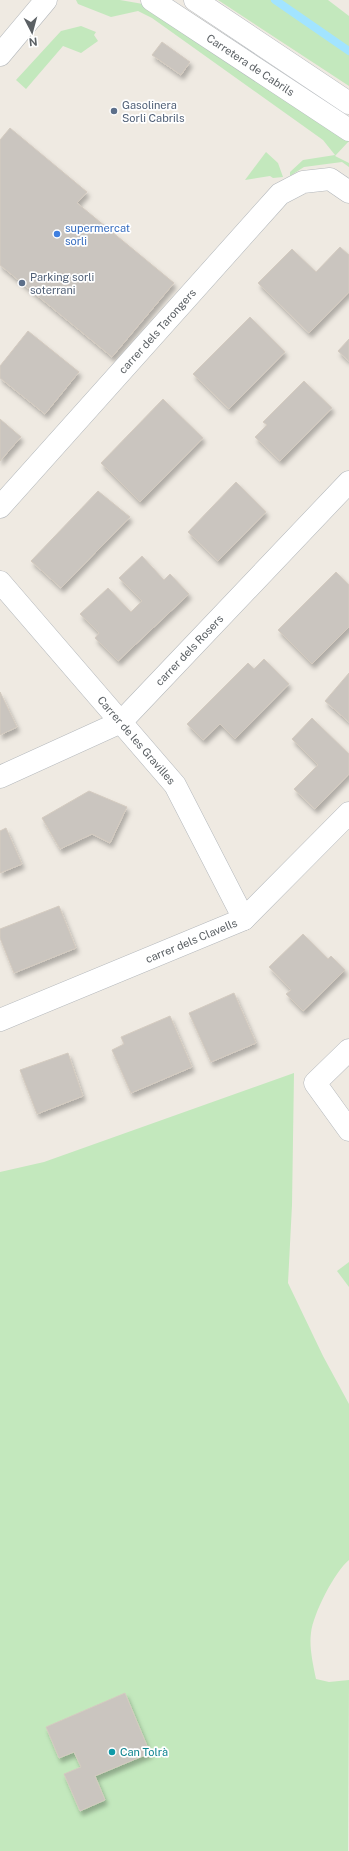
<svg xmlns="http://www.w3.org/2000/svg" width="349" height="1851" viewBox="0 0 349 1851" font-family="'Public Sans',sans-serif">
	<defs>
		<filter id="shadow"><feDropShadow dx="2.5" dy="4.5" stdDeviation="2" flood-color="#0004"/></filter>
	</defs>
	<rect width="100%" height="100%" fill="#efeae2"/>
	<g fill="#c3e8bd">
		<polygon points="76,0 120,0 143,4 349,141 335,156 349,163 349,167 342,162 304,167 290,176 290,172 303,160 335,155 323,140 152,18 138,11 111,17 78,4"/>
		<polygon points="218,0 328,0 349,16 349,86"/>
		<polygon points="81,26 96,32 94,35 98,41 81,53 63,46 26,89 16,80 61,31"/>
		<polygon points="266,152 278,163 283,177 273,178 270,176 245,180"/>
		<path d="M294 1073 292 1205 288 1283 323 1356 349 1404V1560C335 1571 313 1614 311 1633 309 1647 313 1664 316 1679L329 1682 349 1680 348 1851H0V1172L44 1162Z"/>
		<polygon points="349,1262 349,1287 337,1271"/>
	</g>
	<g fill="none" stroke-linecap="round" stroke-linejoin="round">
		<polyline stroke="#a2e4ff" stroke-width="8" points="275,0 349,51"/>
	</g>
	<g fill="#cac5bf" stroke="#d4cbc0" filter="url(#shadow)">
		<polygon points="162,42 190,62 181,75 152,55"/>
		<polygon points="10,128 87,192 77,203 174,283 112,357 0,265 0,140"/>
		<polygon points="340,247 349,255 349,292 309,333 258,283 292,249 316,272"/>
		<polygon points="250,317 285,352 229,409 193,374"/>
		<polygon points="28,331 79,372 45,414 0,378 0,366"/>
		<polygon points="349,339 349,361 338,351"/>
		<polygon points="304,381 332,408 280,461 255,437 267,425 263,422"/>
		<polygon points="163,399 203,438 140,502 101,463"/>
		<polygon points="0,419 21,437 0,461"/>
		<polygon points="236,482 266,512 218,561 188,532"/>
		<polygon points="98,491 130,517 61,588 31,561"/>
		<polygon points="142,556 164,580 170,574 189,594 118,661 95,638 99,633 80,614 108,588 131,612 142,601 119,578"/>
		<polygon points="336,572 349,585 349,627 312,664 278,630"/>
		<polygon points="264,659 289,684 235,739 220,724 203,740 187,724 248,663 254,669"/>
		<polygon points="349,673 349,722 325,701"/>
		<polygon points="0,692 17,727 0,735"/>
		<polygon points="312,718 349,754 349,774 315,809 294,789 318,765 292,739"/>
		<polygon points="89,791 127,807 110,843 92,834 60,849 42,818"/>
		<polygon points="6,828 22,864 0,873 0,831"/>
		<polygon points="59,906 76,948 14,973 0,938 0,929"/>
		<polygon points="303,934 328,959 331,956 345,970 303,1011 286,994 291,990 269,967"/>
		<polygon points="234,993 256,1043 211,1062 189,1013"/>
		<polygon points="170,1016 192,1067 131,1093 112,1050 124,1044 121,1037"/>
		<polygon points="68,1053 83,1096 37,1114 20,1070"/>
		<polygon points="125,1693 150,1753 95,1776 105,1800 80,1811 64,1774 81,1767 74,1752 59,1758 46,1727"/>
	</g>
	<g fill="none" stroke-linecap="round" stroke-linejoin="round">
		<g stroke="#b3b7bb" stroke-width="23">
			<g id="street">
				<polyline points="0,55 46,0"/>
				<path id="s1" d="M0 507 280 194 303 182 330 179 349 192"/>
				<path id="s2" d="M0 582 175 785 244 919"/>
				<path id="s3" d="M0 777 121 722 349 482"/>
				<path id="s4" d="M0 1020 244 919 349 813"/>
				<polyline points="349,1050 315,1083 349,1130"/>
			</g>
		</g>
		<g stroke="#b4b9be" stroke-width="23">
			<g id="secondary">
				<path id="s5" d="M152 0 349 130"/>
				<polyline points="195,0 349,103"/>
			</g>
		</g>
		<use href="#street" stroke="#fff" stroke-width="22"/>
		<use href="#secondary" stroke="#fff" stroke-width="22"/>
	</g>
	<g fill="#5c6f8a" stroke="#fff" stroke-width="1.5">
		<circle cx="114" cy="111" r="4"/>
		<circle cx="22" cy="283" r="4"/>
	</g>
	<circle fill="#3f7fe0" stroke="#fff" stroke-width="1.5" cx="57" cy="234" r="4"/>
	<circle fill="#0f9aa8" stroke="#fff" stroke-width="1.5" cx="112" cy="1752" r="4"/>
	<g text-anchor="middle" stroke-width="3.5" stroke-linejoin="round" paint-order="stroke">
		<g font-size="11" fill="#5b6064" stroke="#fff">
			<text dy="4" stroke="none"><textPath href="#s5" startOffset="118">Carretera de Cabrils</textPath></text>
			<text dy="4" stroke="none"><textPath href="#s1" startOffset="236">carrer dels Tarongers</textPath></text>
			<text dy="4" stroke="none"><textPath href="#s3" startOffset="232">carrer dels Rosers</textPath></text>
			<text dy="4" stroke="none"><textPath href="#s2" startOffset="209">Carrer de les Gravilles</textPath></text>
			<text dy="4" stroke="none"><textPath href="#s4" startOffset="207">carrer dels Clavells</textPath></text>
		</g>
		<g font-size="11" fill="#4e5e75" stroke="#fff" text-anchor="start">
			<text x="122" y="109">Gasolinera<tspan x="122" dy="13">Sorli Cabrils</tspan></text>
			<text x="30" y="281">Parking sorli<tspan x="30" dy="13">soterrani</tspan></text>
		</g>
		<g font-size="11" fill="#366cbe" stroke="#fff" text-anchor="start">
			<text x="65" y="232">supermercat<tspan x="65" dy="13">sorli</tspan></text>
		</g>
		<g font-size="11" fill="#0d838f" stroke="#fff" text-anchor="start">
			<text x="120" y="1756">Can Tolrà</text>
		</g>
	</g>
	<g transform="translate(32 32) rotate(174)" stroke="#ffffff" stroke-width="3" paint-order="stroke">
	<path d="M0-3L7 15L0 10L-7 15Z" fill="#5b6064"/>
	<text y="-6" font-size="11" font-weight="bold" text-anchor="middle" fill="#5b6064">N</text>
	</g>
</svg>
